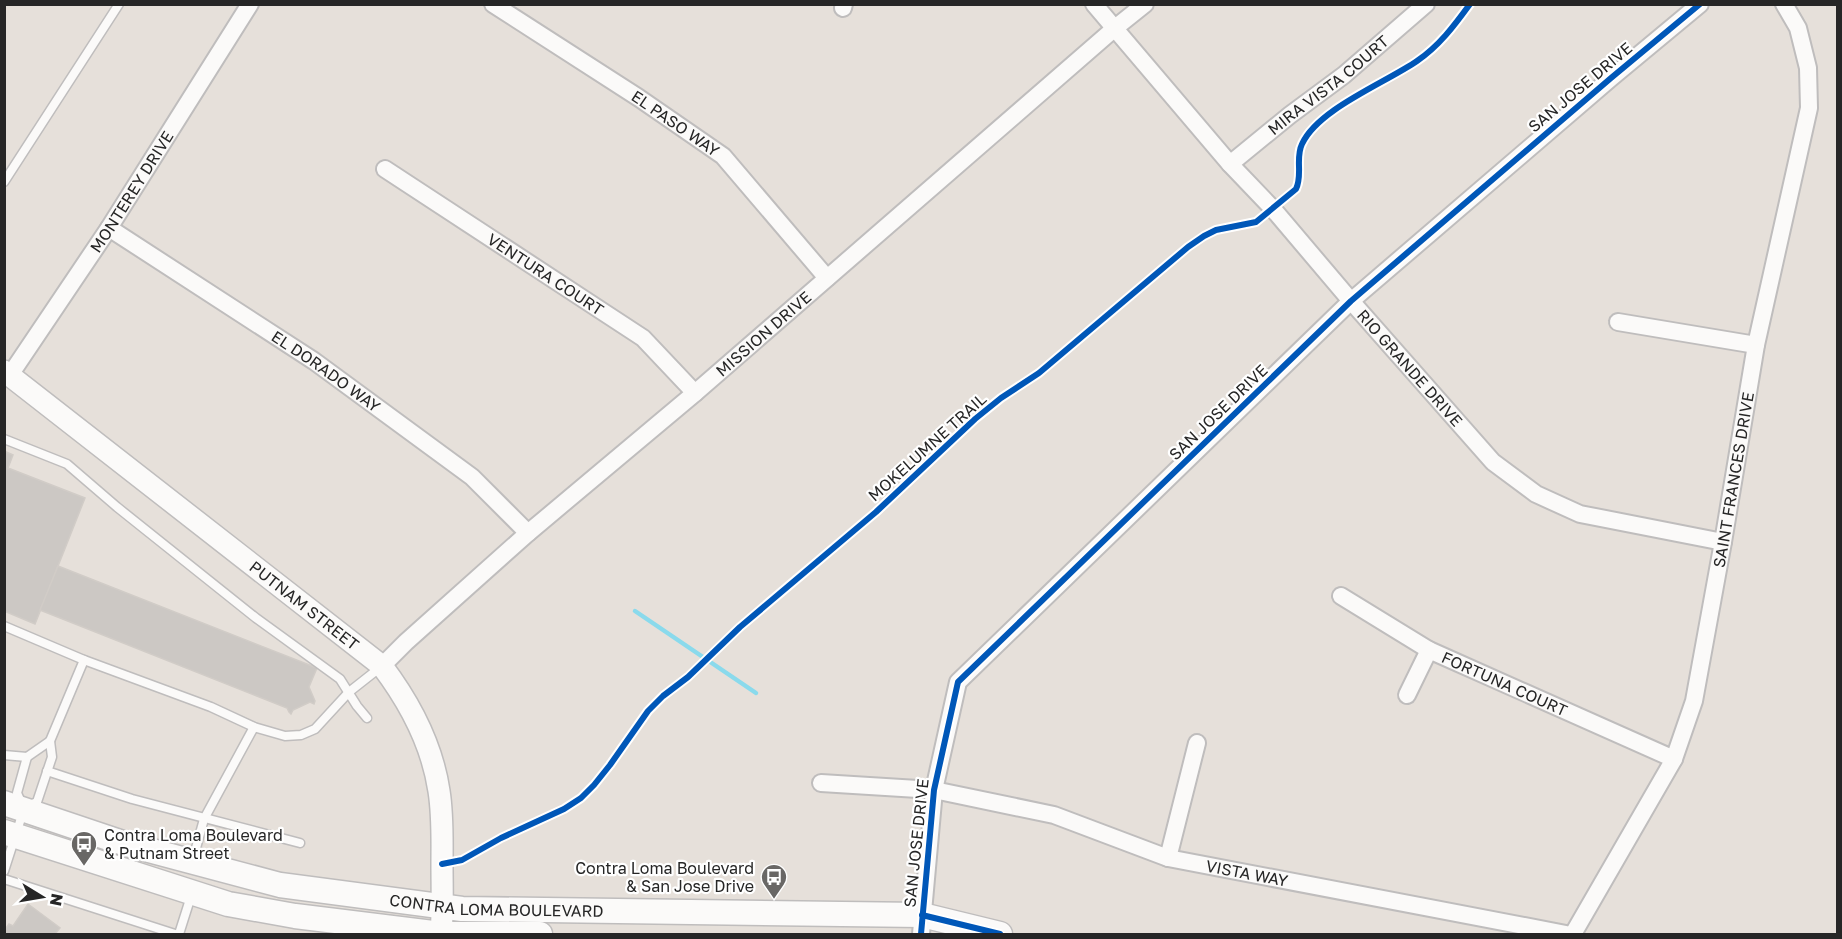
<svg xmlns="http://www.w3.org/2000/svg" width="1842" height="939" viewBox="0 0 1842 939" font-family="'Golos Text',sans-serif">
	<rect width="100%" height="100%" fill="#e6e0da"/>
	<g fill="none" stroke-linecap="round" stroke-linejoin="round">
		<polyline stroke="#8adaec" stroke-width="4.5" points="635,611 756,693"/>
	</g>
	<g fill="#ccc8c4" stroke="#d1ccc7" stroke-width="1.5">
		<polygon points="4,451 13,455 8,468 85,498 35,624 4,611"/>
		<polygon points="58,566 317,668 309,687 315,701 314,704 310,702 293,710 291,714 289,712 287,708 40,610"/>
		<polygon points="28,904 60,928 55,934 4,934 4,931 9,924 13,926"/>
	</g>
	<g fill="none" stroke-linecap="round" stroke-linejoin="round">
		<g stroke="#bfbdbd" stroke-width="11">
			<g id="service">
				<polyline points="4,182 119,4"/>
				<polyline points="4,439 67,464 117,507 256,618 340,679 357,706 367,718"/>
				<polyline points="4,626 84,660 211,707 254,727 285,736 301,735 315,729 349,692 382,666"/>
				<polyline points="50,741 84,660"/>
				<polyline points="4,755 27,757"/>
				<polyline points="47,771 132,799 300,843"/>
				<polyline points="193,859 204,819 254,727"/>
				<polyline points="4,871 24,809 17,793 27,757 50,741 52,757 37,802 28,806"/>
				<polyline points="4,879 175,934"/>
				<polyline points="179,934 192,893"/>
			</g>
		</g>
		<g stroke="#bfbdbd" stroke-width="20">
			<g id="minor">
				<path id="s1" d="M493 4 639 98 723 156 827 278"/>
				<path id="s2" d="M1094 4 1230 164 1273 209 1351 301 1493 462 1536 494 1580 514 1723 542"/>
				<polyline points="843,8 844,4"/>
				<path id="s3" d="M1230 164 1290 115 1344 75 1426 4"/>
				<path id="s4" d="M385 169 643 338 695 393"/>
				<path id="s5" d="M109 228 314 361 472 477 528 533"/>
				<polyline points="1618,322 1756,345"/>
				<path id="s6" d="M10 375 109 228 250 4"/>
				<path id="s7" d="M1341 596 1429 650 1674 759"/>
				<path id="s8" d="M382 666 406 642 528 533 695 393 1115 28 1145 4"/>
				<polyline points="1407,695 1429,650"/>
				<path id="s9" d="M821 783 934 790 1054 815 1168 858 1566 934"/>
				<polyline points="1168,858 1197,743"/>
				<polyline points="921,934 934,790 958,682 1351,301 1611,78 1700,4"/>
				<path id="s10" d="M1573 934 1674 759 1694 701 1723 542 1756 345 1809 108 1808 68 1798 28 1784 4"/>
			</g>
		</g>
		<g stroke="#bfbdbd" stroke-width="24">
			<g id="tertiary">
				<path id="s11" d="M4 371 382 666C410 703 432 744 439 791 443 816 442 840 442 865 442 888 443 911 441 934"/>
			</g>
		</g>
		<g stroke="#bfbdbd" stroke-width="27">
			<g id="secondary">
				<path id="s12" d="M4 803 126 844 280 885 462 909 922 915 1000 934"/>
				<polyline points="4,832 228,904 295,916 441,934 540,934"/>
			</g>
		</g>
		<use href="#service" stroke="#fbfaf9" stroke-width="8"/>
		<use href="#minor" stroke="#fbfaf9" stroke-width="16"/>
		<use href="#tertiary" stroke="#fbfaf9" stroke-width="21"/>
		<use href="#secondary" stroke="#fbfaf9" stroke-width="24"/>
		<g stroke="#fff" stroke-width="10">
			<g id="cycleway">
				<path d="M442 864 462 860 501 838 564 809 581 798 594 785 610 765 648 711 663 696 688 677 740 627 876 512 975 419 1001 398 1039 373 1188 247 1204 236 1216 230 1256 222 1296 189C1303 175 1295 158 1302 144 1318 109 1385 83 1417 61 1439 46 1454 26 1470 4"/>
				<polyline points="922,915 1000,934"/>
				<polyline points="921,934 934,790 958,682 1351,301 1611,78 1700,4"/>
			</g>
		</g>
		<use href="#cycleway" stroke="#0057b8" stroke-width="6"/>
	</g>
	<defs>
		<g id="bus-pin" transform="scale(1.35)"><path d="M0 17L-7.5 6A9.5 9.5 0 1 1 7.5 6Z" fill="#696765" stroke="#fff"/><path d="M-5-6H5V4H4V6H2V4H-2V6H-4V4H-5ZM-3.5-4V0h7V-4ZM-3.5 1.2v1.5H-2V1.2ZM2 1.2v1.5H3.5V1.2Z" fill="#fff"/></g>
	</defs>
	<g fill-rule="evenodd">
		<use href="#bus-pin" x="84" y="844"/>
		<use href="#bus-pin" x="774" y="877"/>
	</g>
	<g text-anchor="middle" stroke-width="4.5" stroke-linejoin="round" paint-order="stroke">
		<g font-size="16" fill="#262626" stroke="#fff">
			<text dy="6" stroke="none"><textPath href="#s3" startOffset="126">MIRA VISTA COURT</textPath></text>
			<text transform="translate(1580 87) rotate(-40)" y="6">SAN JOSE DRIVE</text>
			<text dy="6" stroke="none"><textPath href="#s1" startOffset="218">EL PASO WAY</textPath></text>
			<text dy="6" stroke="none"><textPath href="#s6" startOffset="220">MONTEREY DRIVE</textPath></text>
			<text dy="6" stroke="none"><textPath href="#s4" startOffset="192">VENTURA COURT</textPath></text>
			<text dy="6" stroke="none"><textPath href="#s8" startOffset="506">MISSION DRIVE</textPath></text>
			<text dy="6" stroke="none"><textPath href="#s2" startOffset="482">RIO GRANDE DRIVE</textPath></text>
			<text dy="6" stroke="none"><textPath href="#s5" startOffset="260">EL DORADO WAY</textPath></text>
			<text transform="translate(1218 412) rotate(-44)" y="6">SAN JOSE DRIVE</text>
			<text transform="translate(927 447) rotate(-42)" y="6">MOKELUMNE TRAIL</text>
			<text dy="6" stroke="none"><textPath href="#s10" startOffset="488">SAINT FRANCES DRIVE</textPath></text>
			<text dy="6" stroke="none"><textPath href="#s11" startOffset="381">PUTNAM STREET</textPath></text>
			<text dy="6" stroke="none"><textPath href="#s7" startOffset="186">FORTUNA COURT</textPath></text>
			<text transform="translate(916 843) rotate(-84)" y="6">SAN JOSE DRIVE</text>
			<text dy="6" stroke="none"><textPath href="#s9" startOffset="438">VISTA WAY</textPath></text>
			<text dy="6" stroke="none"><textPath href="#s12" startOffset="506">CONTRA LOMA BOULEVARD</textPath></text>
		</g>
		<g font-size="16" fill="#262626" stroke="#fff" text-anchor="start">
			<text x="104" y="841">Contra Loma Boulevard<tspan x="104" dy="18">&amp; Putnam Street</tspan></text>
			<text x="754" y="874" text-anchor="end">Contra Loma Boulevard<tspan x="754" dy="18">&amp; San Jose Drive</tspan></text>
		</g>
	</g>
	<rect width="1842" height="939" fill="none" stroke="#262626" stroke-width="12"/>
	<g transform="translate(42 897) rotate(101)" stroke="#ffffff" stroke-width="4.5" paint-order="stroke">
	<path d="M0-4.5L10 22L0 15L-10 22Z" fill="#262626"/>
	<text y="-9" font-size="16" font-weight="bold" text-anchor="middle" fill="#262626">N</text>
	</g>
</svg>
